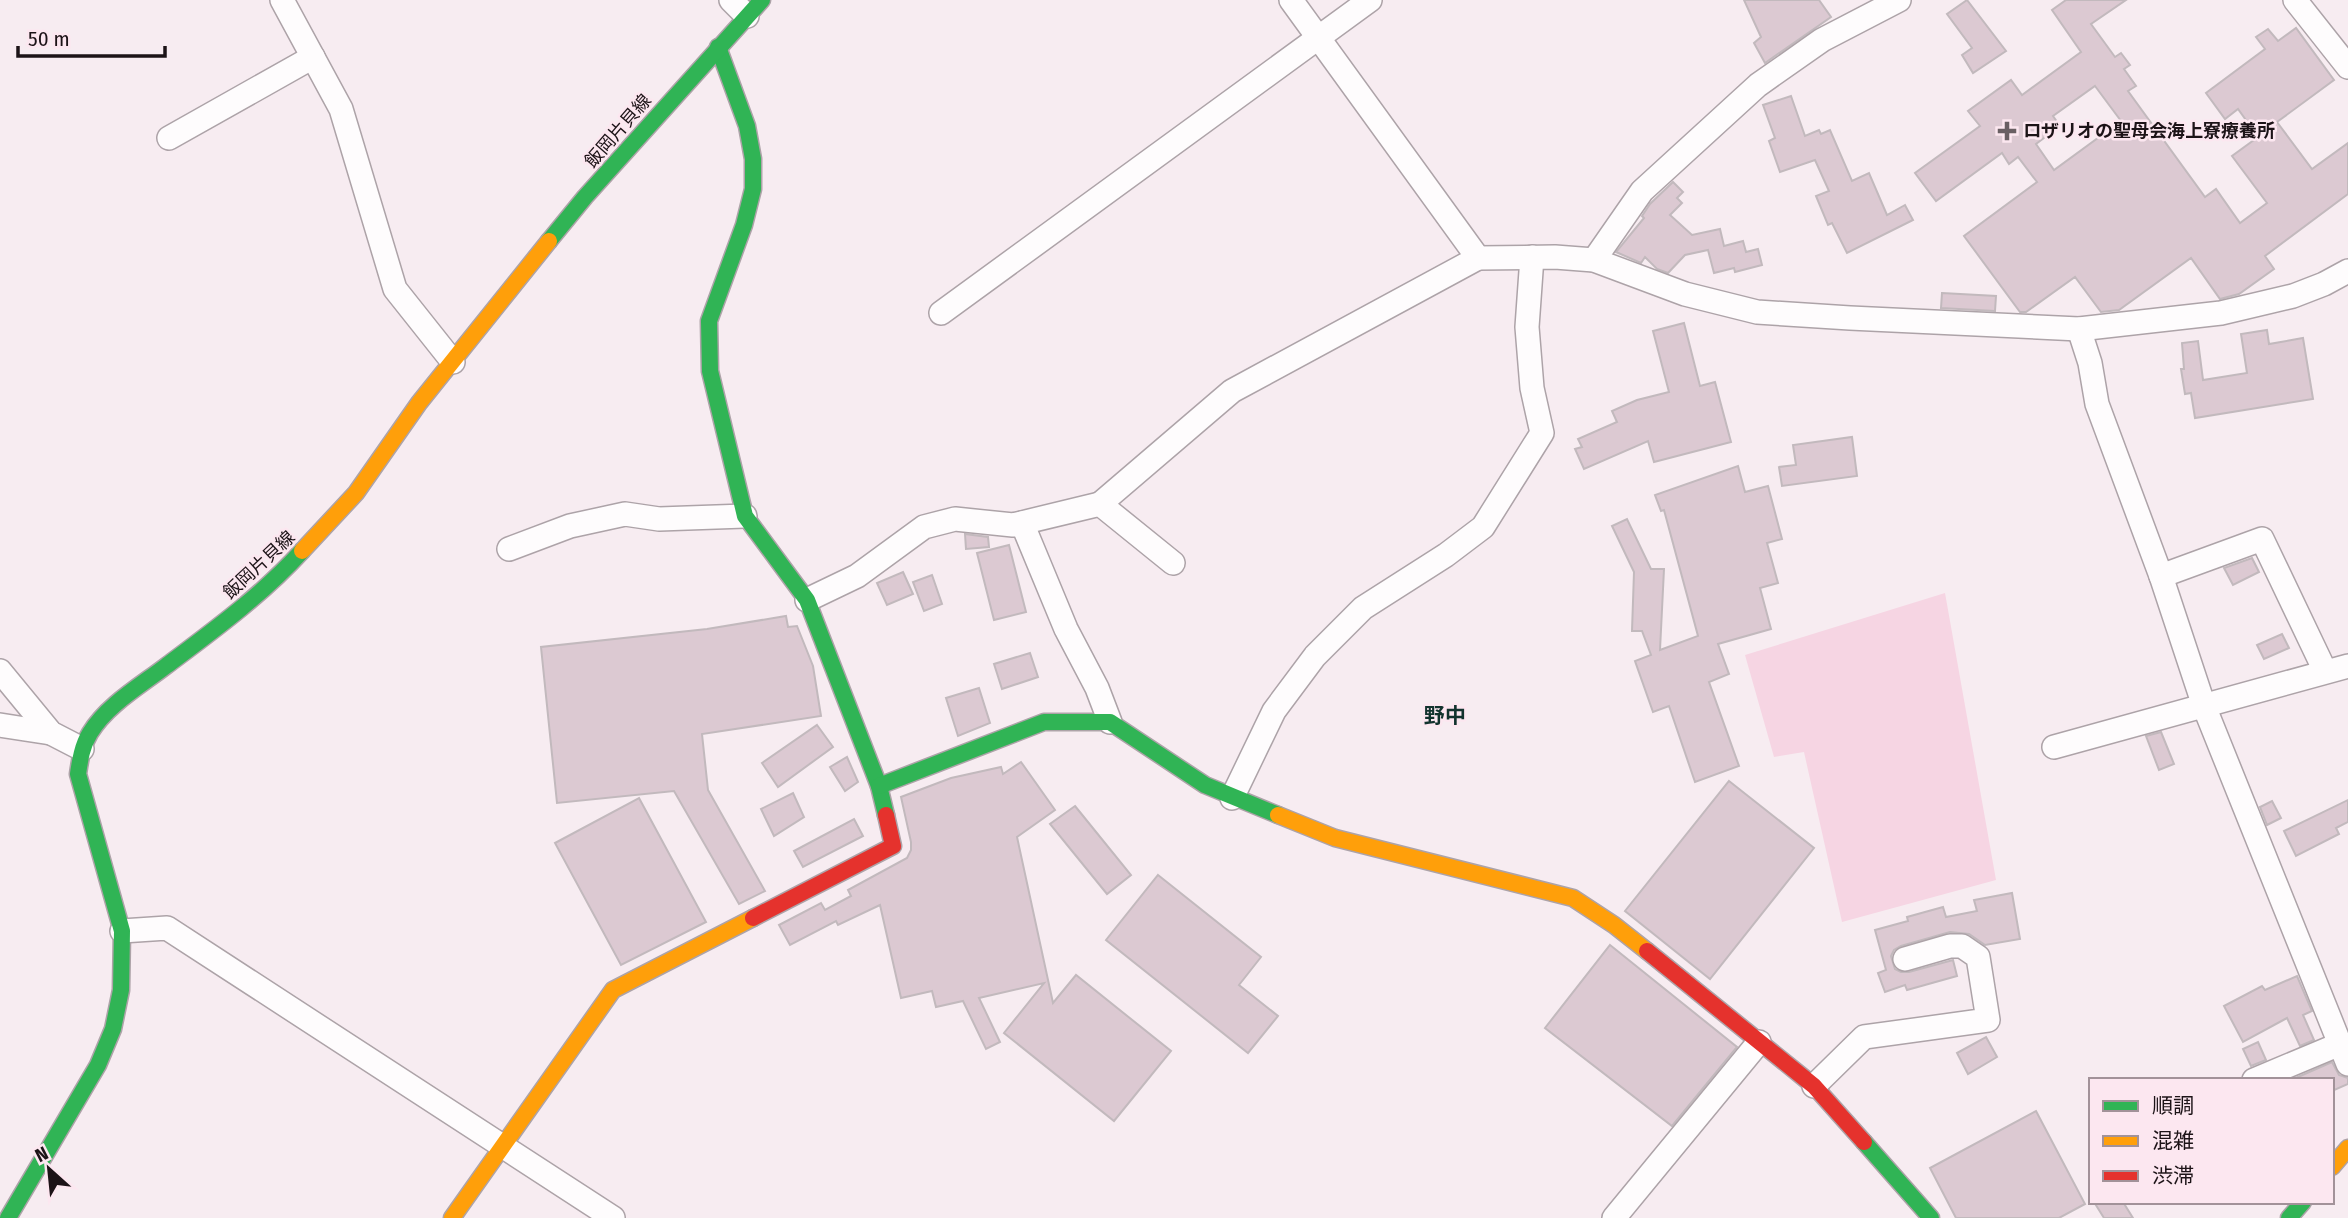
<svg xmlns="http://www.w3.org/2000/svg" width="2348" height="1218" viewBox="0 0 2348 1218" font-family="'Fira Sans Condensed','Noto Sans JP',sans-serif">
	<rect width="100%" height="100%" fill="#f7ecf1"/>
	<polygon fill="#f6d5e3" points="1945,593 1996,880 1842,922 1804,752 1774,757 1745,655"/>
	<g fill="#dcc9d2" stroke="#c2b9bd" stroke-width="2" fill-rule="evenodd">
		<polygon points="1744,0 1819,0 1831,17 1765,63 1754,43 1761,37"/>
		<polygon points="1967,0 2006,51 1973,73 1962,55 1972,48 1947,14"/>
		<path d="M2066 0H2126L2091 24 2115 57 2121 53 2130 65 2124 69 2136 86 2128 91 2205 197 2216 189 2240 223 2267 203 2232 156 2258 137 2238 109 2225 119 2206 93 2265 49 2256 37 2268 29 2278 41 2296 28 2334 80 2277 122 2312 169 2348 143V194L2265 256 2274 269 2239 294 2220 299 2191 258 2119 310 2101 312 2075 277 2026 312H2020L1964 236 2037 182 2018 157 2009 164 2002 153 1936 201 1915 173 1980 126 1968 111 2011 80 2022 95 2081 52 2052 10ZM2095 86 2121 121 2054 170 2036 144 2060 126 2053 116Z"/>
		<polygon points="1791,96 1805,136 1819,130 1821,134 1830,130 1852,181 1869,173 1887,215 1905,205 1913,220 1847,253 1832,223 1828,225 1816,196 1829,191 1815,160 1780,172 1769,141 1775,138 1763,105"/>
		<polygon points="1673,182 1683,192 1677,198 1682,203 1670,215 1692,235 1720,229 1724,246 1743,241 1746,252 1758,249 1762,265 1735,272 1734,268 1714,273 1708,250 1685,255 1668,273 1657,269 1645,257 1641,263 1616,252 1644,218 1642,216 1650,204"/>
		<polygon points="1942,293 1996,296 1995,311 1941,308"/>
		<polygon points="1684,323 1700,386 1715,382 1731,442 1654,462 1648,441 1584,469 1575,449 1582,447 1578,439 1617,422 1612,411 1637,400 1669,392 1653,331"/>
		<polygon points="2267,330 2269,344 2303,338 2313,399 2195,418 2191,393 2185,394 2181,369 2184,369 2182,343 2198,341 2203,380 2247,373 2241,334"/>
		<polygon points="1852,437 1857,476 1782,486 1779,467 1796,465 1793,445"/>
		<polygon points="1738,466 1745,492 1768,486 1782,539 1767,543 1778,583 1760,588 1771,629 1718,644 1729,674 1709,682 1739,766 1695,782 1669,706 1653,712 1635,661 1651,655 1642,631 1632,631 1634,572 1612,526 1627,519 1651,569 1664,569 1660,650 1698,636 1664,510 1661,511 1655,495"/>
		<polygon points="965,534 988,537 989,547 966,549"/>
		<polygon points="1009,545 1026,612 994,620 977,553"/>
		<polygon points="2252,558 2259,572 2233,585 2224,568"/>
		<polygon points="903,572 913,594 887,605 877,583"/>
		<polygon points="932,575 942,604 924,611 913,582"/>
		<polygon points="786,616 788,627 797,626 813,666 821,716 702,734 708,790 765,891 739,904 674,791 557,803 541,647 707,629"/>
		<polygon points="2282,634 2289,648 2264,659 2257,645"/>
		<polygon points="1030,653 1038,677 1002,689 994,664"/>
		<polygon points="979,688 990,723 958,736 946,698"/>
		<polygon points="817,725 833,747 778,787 762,763"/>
		<polygon points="2161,732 2174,764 2159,770 2146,736"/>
		<polygon points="847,757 858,782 845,791 830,767"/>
		<polygon points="1021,762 1055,810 1017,837 1053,1003 1076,975 1171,1051 1114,1121 1004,1033 1044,983 979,998 1000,1042 986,1049 963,1001 936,1007 932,991 901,998 880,905 838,925 836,921 790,945 779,925 821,903 825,910 851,896 848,890 907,858 911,850 911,842 901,797 951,778 1001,767 1003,774"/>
		<polygon points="1729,781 1814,848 1710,979 1625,911"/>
		<polygon points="793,793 804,817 774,836 761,809"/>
		<polygon points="639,798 706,922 621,965 555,843"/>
		<polygon points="2348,800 2348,822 2336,828 2339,834 2296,856 2284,831"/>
		<polygon points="2272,801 2281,818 2267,825 2260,807"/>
		<polygon points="1075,806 1131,875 1107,894 1050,824"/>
		<polygon points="854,819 863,836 803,867 794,851"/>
		<polygon points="1158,875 1261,957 1239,985 1278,1016 1248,1053 1106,940"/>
		<polygon points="2012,893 2020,939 1985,945 1969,934 1950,932 1901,946 1894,950 1891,956 1895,969 1901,972 1909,972 1953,960 1957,976 1907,990 1905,985 1885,992 1878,973 1886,970 1875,930 1908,921 1907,917 1943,907 1946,917 1977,911 1974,900"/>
		<polygon points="1610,945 1737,1047 1672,1126 1545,1028"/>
		<polygon points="2297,976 2312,1011 2303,1015 2314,1040 2300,1046 2287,1018 2243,1042 2224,1006 2262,986 2265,990"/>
		<polygon points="1986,1037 1997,1057 1968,1074 1957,1053"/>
		<polygon points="2258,1042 2266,1060 2251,1066 2243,1049"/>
		<polygon points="2332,1062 2339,1075 2348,1078 2348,1084 2332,1091 2332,1080 2291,1080"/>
		<polygon points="2036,1111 2085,1204 2059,1218 1956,1218 1930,1168"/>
		<polygon points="2094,1202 2123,1202 2133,1218 2104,1218"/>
	</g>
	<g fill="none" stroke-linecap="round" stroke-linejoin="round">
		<g stroke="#ada3a8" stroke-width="26">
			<g id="street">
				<polyline points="282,0 341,109 395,289 453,362"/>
				<polyline points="731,0 747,16"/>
				<polyline points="1291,0 1478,258 1555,257 1594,260 1685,294 1757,312 1850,318 2079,329 2221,313 2293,296 2324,284 2348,271"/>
				<polyline points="2295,0 2348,67"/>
				<polyline points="169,138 313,57"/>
				<polyline points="1594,260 1642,191 1758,85 1822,40 1899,0"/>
				<polyline points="941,313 1370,0"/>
				<polyline points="2079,329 2090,363 2097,404 2161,576 2204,706 2348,1064"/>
				<polyline points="1100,504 1232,391 1478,258"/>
				<polyline points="1022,523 1066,629 1097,688 1110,722"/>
				<polyline points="509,549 570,526 625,514 659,519 745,516"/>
				<polyline points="2161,576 2262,539 2325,671"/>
				<polyline points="807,600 857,576 924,527 955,519 1013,525 1100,504 1173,563"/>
				<polyline points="0,671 51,733 82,749"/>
				<polyline points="0,725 51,733"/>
				<polyline points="2054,747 2348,666"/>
				<polyline points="1232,798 1274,711 1315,656 1363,608 1446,555 1483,527 1542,433 1532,388 1527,327 1532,257"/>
				<polyline points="122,931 167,928 613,1218"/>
				<polyline points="2254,1080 2340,1044"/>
				<polyline points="1814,1086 1864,1037 1988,1020 1978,957 1962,946 1950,946 1905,959"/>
				<polyline points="1614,1218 1759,1042"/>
			</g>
		</g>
		<g stroke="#ada3a8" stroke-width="19">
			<g id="fast">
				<polyline points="718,47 747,126 753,159 753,189 744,225 709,321 710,371 745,516 807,600 879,786 886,815"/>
				<polyline points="549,241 585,197 762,0"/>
				<polyline points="879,786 1044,722 1110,722 1205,785 1278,815"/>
				<polyline points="1864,1142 1931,1218"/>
				<path d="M8 1218 98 1065 113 1029 121 990 122 931 78 774C80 760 82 746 90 733 107 705 140 686 166 666 214 630 262 595 302 551"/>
				<polyline points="2289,1218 2303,1202"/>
			</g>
		</g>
		<g stroke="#ada3a8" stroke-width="19">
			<g id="slow">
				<polyline points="302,551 356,493 419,403 549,241"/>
				<polyline points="1278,815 1335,838 1573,898 1614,925 1647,951"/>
				<polyline points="2332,1167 2348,1148"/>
				<polyline points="452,1218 613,990 753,918"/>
			</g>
		</g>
		<g stroke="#ada3a8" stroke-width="19">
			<g id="jam">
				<polyline points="753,918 893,846 886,815"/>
				<polyline points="1647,951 1814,1086 1864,1142"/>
			</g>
		</g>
		<use href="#street" stroke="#fefcfd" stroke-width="23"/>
		<use href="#fast" stroke="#30b455" stroke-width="16"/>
		<use href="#slow" stroke="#ff9f0a" stroke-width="16"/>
		<use href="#jam" stroke="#e5322d" stroke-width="16"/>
	</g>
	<path fill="#695f63" stroke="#fce7f0" stroke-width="2.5" d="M2003.5 120.5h7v7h7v7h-7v7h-7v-7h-7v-7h7z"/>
	<g text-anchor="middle" stroke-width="5" stroke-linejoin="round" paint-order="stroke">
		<g font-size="18" fill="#1c1317" stroke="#fce7f0">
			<text transform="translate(618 131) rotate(-49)" y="6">飯岡片貝線</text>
			<text transform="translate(259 565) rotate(-43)" y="6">飯岡片貝線</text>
		</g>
		<g font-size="18" font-weight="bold" fill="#1c1317" stroke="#fce7f0" text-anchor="start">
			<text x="2023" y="137">ロザリオの聖母会海上寮療養所</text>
		</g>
		<g font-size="21" font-weight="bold" fill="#12332e" stroke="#fce7f0">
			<text x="1445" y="723">野中</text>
		</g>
	</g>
	<rect x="2089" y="1078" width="245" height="126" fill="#fce7f0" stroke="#a29299" stroke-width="2"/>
	<rect x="2103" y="1101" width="35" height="10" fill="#30b455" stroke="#a29299" stroke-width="2"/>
	<text x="2152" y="1113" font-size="21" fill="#1c1317">順調</text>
	<rect x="2103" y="1136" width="35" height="10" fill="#ff9f0a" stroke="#a29299" stroke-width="2"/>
	<text x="2152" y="1148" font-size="21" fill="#1c1317">混雑</text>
	<rect x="2103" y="1171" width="35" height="10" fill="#e5322d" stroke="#a29299" stroke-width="2"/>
	<text x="2152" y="1183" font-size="21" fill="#1c1317">渋滞</text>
	<g transform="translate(49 1169) rotate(333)" stroke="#fce7f0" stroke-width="5" paint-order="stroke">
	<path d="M0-5L12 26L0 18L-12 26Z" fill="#1c1317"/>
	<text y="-10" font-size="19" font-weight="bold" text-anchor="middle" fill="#1c1317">N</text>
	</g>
	<path d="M18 46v10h147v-10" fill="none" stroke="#1c1317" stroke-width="3.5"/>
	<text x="28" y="46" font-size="21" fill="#1c1317" stroke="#fce7f0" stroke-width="5" paint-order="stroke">50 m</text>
</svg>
